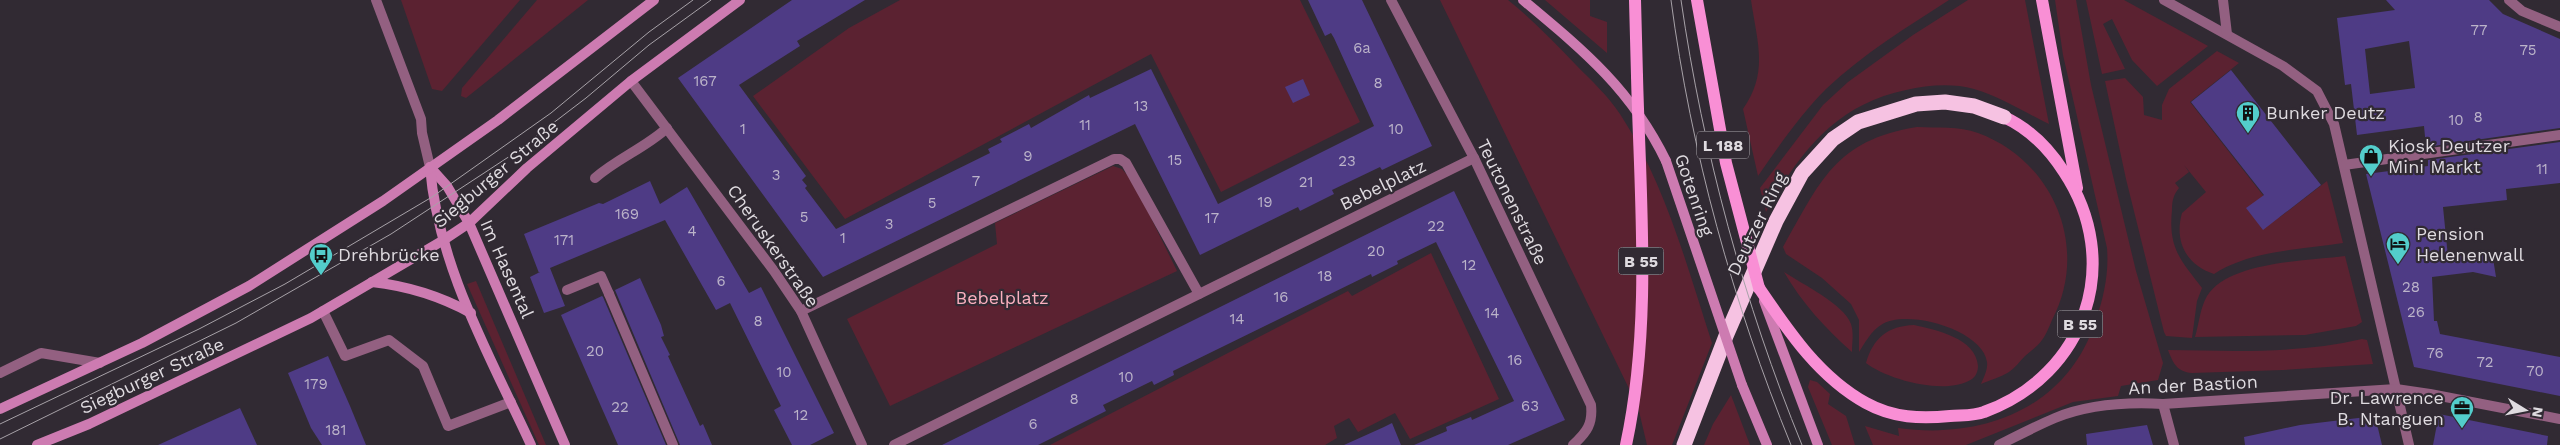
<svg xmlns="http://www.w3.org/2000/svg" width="2560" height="445" viewBox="0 0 2560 445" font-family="'Work Sans',sans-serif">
	<rect width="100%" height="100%" fill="#312a33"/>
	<g fill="#5b2231">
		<polygon points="520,0 442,91 432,89 401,0"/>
		<polygon points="537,0 588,0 466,98 461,96 462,88"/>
		<polygon points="900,0 1300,0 1360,122 1221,192 1151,54 845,219 753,96 849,28"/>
		<path d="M1440 0H1508C1533 20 1555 43 1577 66 1592 81 1608 96 1620 114 1665 183 1687 266 1712 343L1672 445H1647L1638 407Z"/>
		<polygon points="1545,0 1590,0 1590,16 1607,22 1607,53"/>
		<path d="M1751 0H1949C1907 27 1863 54 1826 89 1800 115 1779 146 1758 176L1743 109C1769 72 1757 42 1751 0Z"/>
		<path d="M1968 0H2025L2049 124C2024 112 2001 97 1974 89 1952 83 1928 85 1906 90 1835 105 1800 152 1766 212L1760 188 1823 105 1848 82 1913 35Z"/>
		<path d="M2055 0H2076L2091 85 2136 271 2163 363 2158 380 2121 386 2118 396 2073 402 1966 445H1873L1865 426 1899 436 1898 428C1985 440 2068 407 2096 320 2104 296 2109 273 2107 248L2063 55Z"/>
		<polygon points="2086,0 2124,0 2208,46 2157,86 2132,60 2112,19 2103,24 2125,69 2102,74"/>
		<path d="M2217 51 2239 63 2190 102 2280 217 2327 181 2343 243C2300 250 2251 250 2214 274 2186 265 2174 241 2182 213L2206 192 2184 165 2189 172 2175 183 2179 188C2173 195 2172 202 2172 210 2168 249 2181 260 2202 288L2197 301 2192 338 2166 336 2164 332 2126 179 2105 81 2125 78 2143 97 2144 115 2162 120V105L2169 89Z"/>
		<path d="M1917 127C1937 128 1959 126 1978 133 2054 161 2090 248 2052 320 2049 327 2046 335 2042 340 2038 346 2031 351 2025 356 2020 361 2015 368 2009 372 2001 377 1990 380 1981 384 1984 377 1988 369 1987 362 1983 330 1906 308 1881 325 1871 331 1865 343 1859 352V320L1851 304 1822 278 1786 254 1783 247C1820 182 1835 140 1917 127Z"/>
		<polygon points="1113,166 1122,169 1134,183 1177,271 890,406 847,319 997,244 995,223"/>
		<polygon points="1431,253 1499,399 1410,439 1395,413 1358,432 1349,418 1334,426 1337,438 1325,445 1050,445 1348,291 1352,296"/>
		<path d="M2345 256 2362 322 2356 326 2305 335 2195 337C2199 324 2200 308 2207 296 2229 261 2307 261 2345 256Z"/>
		<path d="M1784 272C1802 284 1844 304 1851 324 1854 333 1852 343 1852 352 1825 328 1802 303 1784 272Z"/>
		<polygon points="476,281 546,445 539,445 467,284"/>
		<path d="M1914 325C1936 330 1976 338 1978 366 1978 371 1976 376 1972 379 1947 396 1888 380 1866 363 1873 338 1888 326 1914 325Z"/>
		<path d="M2362 339 2367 340 2373 364 2283 370 2192 373C2177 372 2173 363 2168 350 2234 351 2298 354 2362 339Z"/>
		<polygon points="1810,380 1817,382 1830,394 1828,404 1846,416 1855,445 1832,445 1808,387"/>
		<polygon points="1731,395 1750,445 1704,445 1713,424"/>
	</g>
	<g fill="#4e3b85" fill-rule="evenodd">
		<polygon points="792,0 865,0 797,41 800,46 739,85 806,176 802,180 807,186 805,188 836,229 990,153 988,149 1002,142 1000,139 1029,124 1031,128 1089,95 1090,98 1151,69 1218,204 1374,126 1334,38 1331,33 1325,36 1308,0 1362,0 1432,146 1382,170 1380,167 1332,190 1334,194 1300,211 1298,207 1200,255 1135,124 823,277 678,78"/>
		<path d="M2386 0H2489L2503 14 2560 39V128L2426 147 2424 126 2357 135 2351 84 2345 85 2337 18 2395 10ZM2409 41 2415 88 2370 94 2365 49Z"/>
		<polygon points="2231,70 2321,185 2263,230 2246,208 2264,195 2191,102"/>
		<polygon points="1303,79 1310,95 1293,103 1285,87"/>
		<polygon points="2560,142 2560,183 2506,189 2507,200 2443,207 2448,257 2492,252 2496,277 2473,272 2432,277 2434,321 2437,321 2440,334 2560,357 2560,396 2414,367 2366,174 2428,166 2428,160"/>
		<polygon points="650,181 660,204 687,187 749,293 761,287 834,433 810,445 792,445 774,410 781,406 730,303 716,310 665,220 550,268 565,306 544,313 530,277 540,272 539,273 524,234 599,203 603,204"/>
		<polygon points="1454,191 1565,420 1508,445 1414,445 1447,431 1446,427 1471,417 1472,420 1514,401 1436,242 1397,261 1398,264 1372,277 1371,274 1173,371 1174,375 1154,385 1152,381 1103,405 1106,411 1038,445 942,445"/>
		<polygon points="640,278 661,325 664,336 661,337 670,355 668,356 700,426 703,424 712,445 680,445 615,290"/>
		<polygon points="602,296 603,297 666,445 618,445 561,315"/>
		<polygon points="328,356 350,406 366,445 322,445 311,428 288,373"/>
		<polygon points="240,408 257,445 158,445"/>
		<polygon points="2439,414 2548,436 2547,445 2433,445"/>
		<polygon points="2375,416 2382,445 2245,445 2244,437 2300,425"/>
		<polygon points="1392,423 1401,445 1344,445 1384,427"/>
		<polygon points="2147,425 2153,445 2087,445 2086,434"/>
	</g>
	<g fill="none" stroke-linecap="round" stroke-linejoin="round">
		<g stroke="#936081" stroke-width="10">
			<path d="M595 178C618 158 645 148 667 128"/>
			<polyline points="567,290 601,276 609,294"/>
			<polyline points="323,311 345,356 389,340 423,366 448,426 511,402"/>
			<polyline points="0,373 41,353 100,363"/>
		</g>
		<g stroke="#936081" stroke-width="10">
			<polyline points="376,0 421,119 422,133 430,167"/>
			<path d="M1391 0 1474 158 1591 405C1593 424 1587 432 1573 445"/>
			<polyline points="2164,0 2283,66 2317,91 2334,124 2409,445"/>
			<polyline points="2223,0 2227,34"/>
			<polyline points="2509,0 2522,11 2560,27"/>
			<polyline points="631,81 774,271 801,311 862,445"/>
			<polyline points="2344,165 2560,135"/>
			<polyline points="609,294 673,445"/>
			<polyline points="801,311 1114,159 1120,159 1126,163 1199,294"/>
			<polyline points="2163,404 2174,445"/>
			<polyline points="894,445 1474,158"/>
			<path d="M1999 445C2017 436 2036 426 2055 418 2087 405 2128 402 2163 404L2396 389 2430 394 2560 419"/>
		</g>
		<g stroke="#cd7bb1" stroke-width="10">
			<path d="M1523 0C1583 50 1631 89 1666 161"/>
			<polyline points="430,167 447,186 469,223 565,445"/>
			<path d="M430 167C438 266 490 356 531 445"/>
			<path d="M372 282C408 286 440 296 471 313"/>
			<polyline points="1764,301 1818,445"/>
			<polyline points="1742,385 1767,445"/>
			<polyline points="0,409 142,343 249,286 383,201 498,120 654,0"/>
			<polyline points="37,445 89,424 311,318 442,241 469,223 527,168 631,81 740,0"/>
		</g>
		<g stroke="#f98fd5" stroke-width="12">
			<polyline points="1635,0 1637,76"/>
			<polyline points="2042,0 2077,188"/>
			<path d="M1759 288C1789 332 1819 377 1866 403 1893 418 1921 419 1950 416 1961 415 1974 416 1984 412 2086 375 2124 262 2064 172 2048 147 2030 129 2004 117"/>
		</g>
		<polyline stroke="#f6c2e2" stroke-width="15" points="1684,445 1726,336 1776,221 1802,173 1833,139 1858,122 1916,104 1945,102 1974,106 2004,117"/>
		<g stroke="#a7a2a8" stroke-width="1">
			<path d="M1671 0C1691 152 1733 303 1791 445"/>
			<path d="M1681 0C1703 152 1744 303 1802 445"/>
			<polyline points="0,424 199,329 285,284 432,197 551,113 649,32 693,0"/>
			<polyline points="0,439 236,323 391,234 510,156 586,98 649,45 711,0"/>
		</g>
		<polyline stroke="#cd7bb1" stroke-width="10" points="1666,161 1742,385"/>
		<g stroke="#f98fd5" stroke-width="12">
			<polyline points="1697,0 1726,163 1759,288"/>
			<path d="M1626 445C1652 325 1640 198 1637 76"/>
		</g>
	</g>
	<defs>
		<g id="building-pin" transform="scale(1.25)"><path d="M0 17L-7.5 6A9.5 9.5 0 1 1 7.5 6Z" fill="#53cdcb" stroke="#312a33"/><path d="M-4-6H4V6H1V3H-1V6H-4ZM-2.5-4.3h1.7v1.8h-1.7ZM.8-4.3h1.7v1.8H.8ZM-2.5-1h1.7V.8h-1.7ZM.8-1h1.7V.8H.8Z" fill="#111"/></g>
		<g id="shop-pin" transform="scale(1.25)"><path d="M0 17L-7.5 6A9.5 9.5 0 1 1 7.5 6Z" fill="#53cdcb" stroke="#312a33"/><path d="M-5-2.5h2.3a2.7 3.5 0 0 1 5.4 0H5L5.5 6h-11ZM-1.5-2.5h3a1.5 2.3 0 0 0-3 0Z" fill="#111"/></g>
		<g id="hotel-pin" transform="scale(1.25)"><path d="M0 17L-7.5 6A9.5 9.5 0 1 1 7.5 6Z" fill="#53cdcb" stroke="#312a33"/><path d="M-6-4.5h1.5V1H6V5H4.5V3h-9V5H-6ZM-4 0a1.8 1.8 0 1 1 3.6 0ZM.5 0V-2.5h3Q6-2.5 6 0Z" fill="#111"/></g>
		<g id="bus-pin" transform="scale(1.25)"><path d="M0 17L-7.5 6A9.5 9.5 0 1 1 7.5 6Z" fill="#53cdcb" stroke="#312a33"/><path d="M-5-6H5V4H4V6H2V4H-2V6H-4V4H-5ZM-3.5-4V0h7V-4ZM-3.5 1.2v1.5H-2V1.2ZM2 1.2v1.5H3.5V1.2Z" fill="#111"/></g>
		<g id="office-pin" transform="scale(1.25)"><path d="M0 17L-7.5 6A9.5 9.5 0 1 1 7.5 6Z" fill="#53cdcb" stroke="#312a33"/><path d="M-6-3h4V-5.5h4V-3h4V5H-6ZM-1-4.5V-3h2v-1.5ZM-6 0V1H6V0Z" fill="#111"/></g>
	</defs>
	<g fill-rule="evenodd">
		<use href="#building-pin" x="2248" y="113"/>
		<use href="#shop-pin" x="2371" y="156"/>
		<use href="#hotel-pin" x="2398" y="244"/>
		<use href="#bus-pin" x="321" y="255"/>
		<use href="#office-pin" x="2462" y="408"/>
	</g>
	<g text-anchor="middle" stroke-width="4.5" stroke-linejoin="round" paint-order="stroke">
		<g font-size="15" fill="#bbb3c9">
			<text x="2479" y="35">77</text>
			<text x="1362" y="53">6a</text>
			<text x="2528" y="55">75</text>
			<text x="705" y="86">167</text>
			<text x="1378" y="88">8</text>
			<text x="1141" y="111">13</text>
			<text x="2478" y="122">8</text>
			<text x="2456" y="125">10</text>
			<text x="1085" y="130">11</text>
			<text x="743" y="134">1</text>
			<text x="1396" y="134">10</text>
			<text x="1028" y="161">9</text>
			<text x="1175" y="165">15</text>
			<text x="1347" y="166">23</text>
			<text x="2542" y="174">11</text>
			<text x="776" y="180">3</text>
			<text x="976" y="186">7</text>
			<text x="1306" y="187">21</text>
			<text x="1265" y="207">19</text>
			<text x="932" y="208">5</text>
			<text x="627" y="219">169</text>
			<text x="804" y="222">5</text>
			<text x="1212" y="223">17</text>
			<text x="889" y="229">3</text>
			<text x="1436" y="231">22</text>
			<text x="692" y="236">4</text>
			<text x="843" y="243">1</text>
			<text x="564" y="245">171</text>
			<text x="1376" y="256">20</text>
			<text x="1469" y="270">12</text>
			<text x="1325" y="281">18</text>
			<text x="721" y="286">6</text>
			<text x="2411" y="292">28</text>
			<text x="1281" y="302">16</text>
			<text x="2416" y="317">26</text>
			<text x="1492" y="318">14</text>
			<text x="1237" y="324">14</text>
			<text x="758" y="326">8</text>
			<text x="595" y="356">20</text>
			<text x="2435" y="358">76</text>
			<text x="1515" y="365">16</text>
			<text x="2485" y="367">72</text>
			<text x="2535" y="376">70</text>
			<text x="784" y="377">10</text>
			<text x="1126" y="382">10</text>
			<text x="316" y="389">179</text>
			<text x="1074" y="404">8</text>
			<text x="1530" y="411">63</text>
			<text x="620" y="412">22</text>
			<text x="801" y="420">12</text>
			<text x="1033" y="429">6</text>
			<text x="336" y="435">181</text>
		</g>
		<g fill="#312a33" stroke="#aba6ac" stroke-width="1">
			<rect x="1697" y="131.5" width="52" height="27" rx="4"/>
			<rect x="1618.5" y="247.5" width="45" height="27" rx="4"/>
			<rect x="2057.5" y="310.5" width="45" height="27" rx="4"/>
		</g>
		<g font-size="16" font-weight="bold" fill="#dfdbe0">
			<text x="1723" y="151">L 188</text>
			<text x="1641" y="267">B 55</text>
			<text x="2080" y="330">B 55</text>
		</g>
		<g font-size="18" fill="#dfdbe0" stroke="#312a33" text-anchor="start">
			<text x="2266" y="119">Bunker Deutz</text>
			<text x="2388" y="152">Kiosk Deutzer<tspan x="2388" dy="21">Mini Markt</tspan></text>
			<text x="2416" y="240">Pension<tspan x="2416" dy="21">Helenenwall</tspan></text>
			<text x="338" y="261">Drehbrücke</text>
			<text x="2444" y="404" text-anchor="end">Dr. Lawrence<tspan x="2444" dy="21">B. Ntanguen</tspan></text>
		</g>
		<g font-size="18" fill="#dfdbe0" stroke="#312a33">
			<text transform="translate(496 174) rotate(-40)" y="6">Siegburger Straße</text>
			<text transform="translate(1383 185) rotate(-26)" y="6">Bebelplatz</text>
			<text transform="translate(1694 195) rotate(71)" y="6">Gotenring</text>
			<text transform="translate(1512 202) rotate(64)" y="6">Teutonenstraße</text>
			<text transform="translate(1757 224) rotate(-64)" y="6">Deutzer Ring</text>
			<text transform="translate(773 246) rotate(55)" y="6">Cheruskerstraße</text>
			<text transform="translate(507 269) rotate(66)" y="6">Im Hasental</text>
			<text transform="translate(152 376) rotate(-25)" y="6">Siegburger Straße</text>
			<text transform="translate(2193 385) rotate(-3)" y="6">An der Bastion</text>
		</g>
		<g font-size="18" fill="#faafbe" stroke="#312a33">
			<text x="1002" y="304">Bebelplatz</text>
		</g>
	</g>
	<g transform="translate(2525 410) rotate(100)" stroke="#312a33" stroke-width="4" paint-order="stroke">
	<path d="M0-4L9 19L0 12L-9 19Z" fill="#dfdbe0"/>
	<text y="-8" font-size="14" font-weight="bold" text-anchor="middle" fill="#dfdbe0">N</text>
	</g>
</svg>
